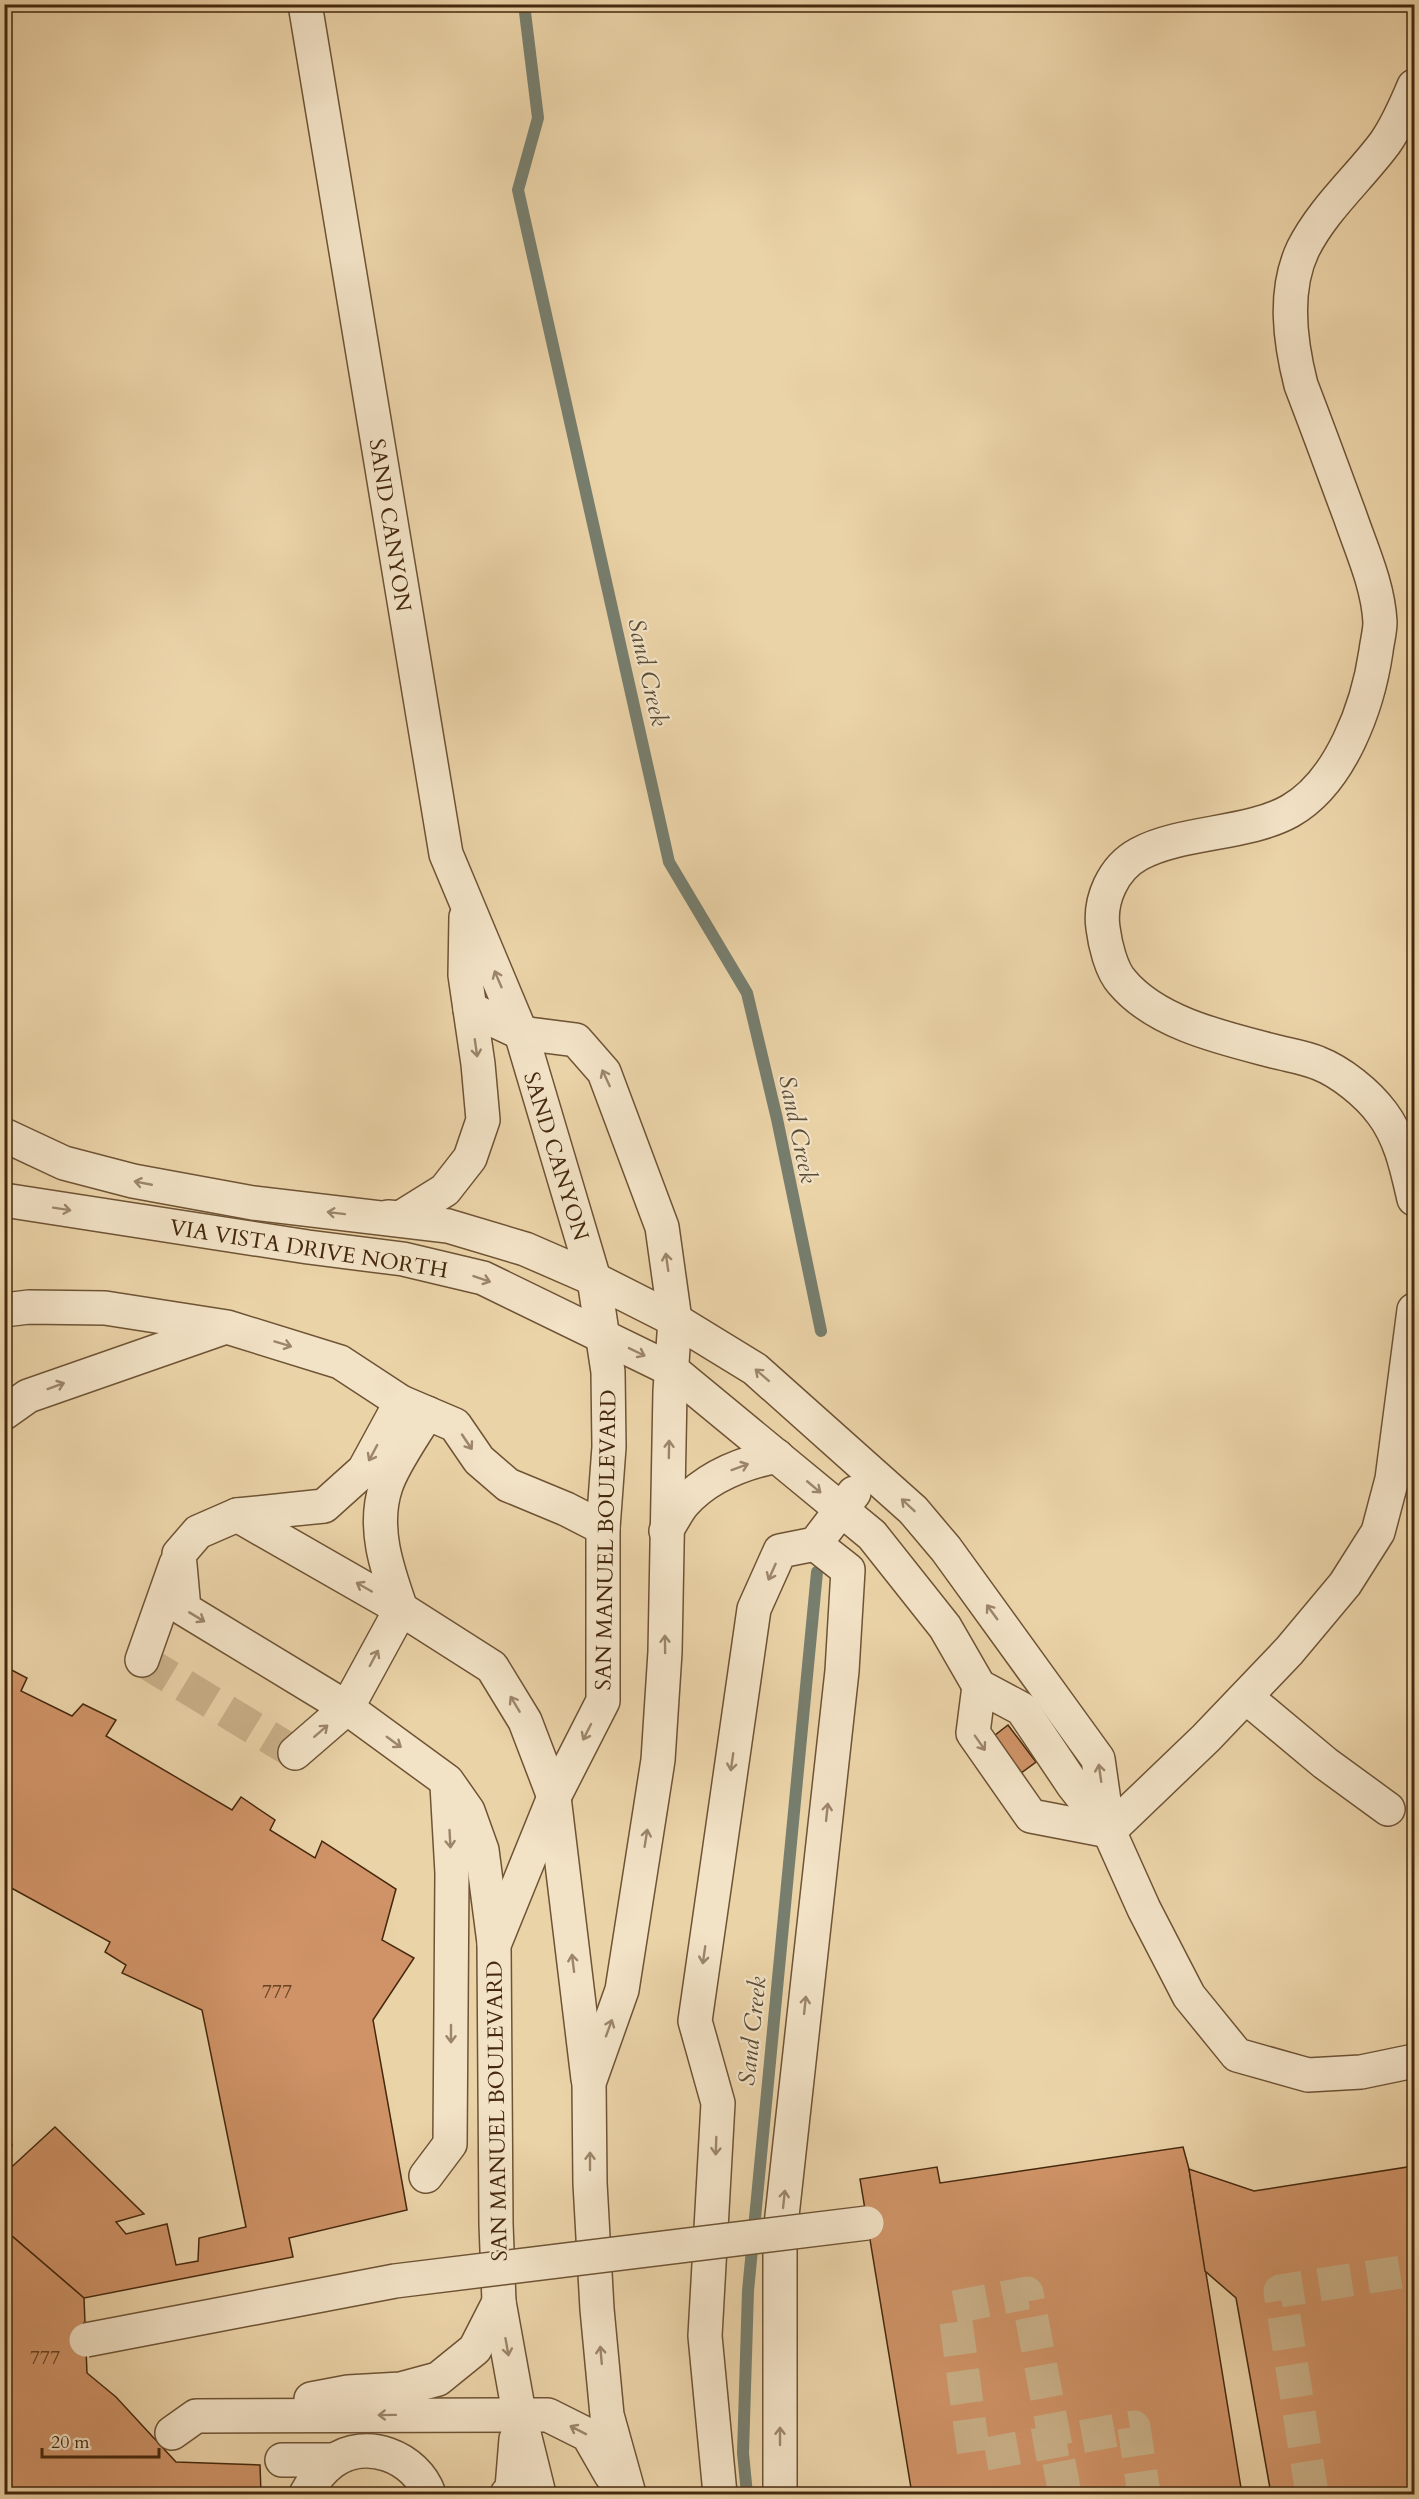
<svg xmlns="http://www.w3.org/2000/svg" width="1419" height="2499" viewBox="0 0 1419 2499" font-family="Cardo,serif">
	<rect width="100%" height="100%" fill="#ebd3a8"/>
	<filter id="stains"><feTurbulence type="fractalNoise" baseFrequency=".00333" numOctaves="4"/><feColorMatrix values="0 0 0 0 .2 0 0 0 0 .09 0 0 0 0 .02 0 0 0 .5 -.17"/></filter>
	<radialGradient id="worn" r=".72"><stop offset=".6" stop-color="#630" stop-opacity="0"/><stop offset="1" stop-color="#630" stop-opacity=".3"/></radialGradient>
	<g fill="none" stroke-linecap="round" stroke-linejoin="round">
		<g stroke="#777e6e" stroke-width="12">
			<polyline points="524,4 538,118 518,190 669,862 747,993 777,1119 821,1331"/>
			<polyline points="747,2494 743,2453 748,2291 817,1572"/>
		</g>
	</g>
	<g fill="#cf9367" stroke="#45280d" stroke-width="1.5">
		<polygon points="4,1666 27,1678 21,1691 72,1716 83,1704 116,1720 106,1736 232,1810 241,1797 275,1820 270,1830 315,1858 322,1841 396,1889 382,1940 414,1958 373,2020 407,2210 289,2238 293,2257 84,2298 13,2237 4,2236 4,2174 55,2127 144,2214 116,2222 126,2234 167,2224 176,2265 198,2261 199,2238 246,2227 202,2010 122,1973 126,1965 105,1952 110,1942 4,1884"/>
		<polygon points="1008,1725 1036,1762 1017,1776 990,1739"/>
		<polygon points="4,2138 12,2145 4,2153"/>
		<polygon points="1183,2147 1189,2169 1242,2494 912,2494 860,2179 937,2167 940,2183"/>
		<polygon points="1414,2166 1414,2494 1271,2494 1236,2298 1205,2271 1189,2169 1254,2191"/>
		<polygon points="4,2236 13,2237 84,2298 87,2373 116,2397 176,2462 260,2465 261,2494 4,2494"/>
	</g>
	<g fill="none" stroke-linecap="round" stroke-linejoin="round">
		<g stroke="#cab189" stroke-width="33" stroke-dasharray="33 16" stroke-linecap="butt">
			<polyline points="142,1660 295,1753"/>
			<polyline points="1065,2494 1027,2293 954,2307 974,2456 1134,2427 1144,2494"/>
			<polyline points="1312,2494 1280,2291 1414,2270"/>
		</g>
		<g stroke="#6e5334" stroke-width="36">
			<g id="minor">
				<polyline points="305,4 446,854 521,1033 594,1279 608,1372 609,1447 603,1528 603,1701 554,1797 494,1945 496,2224 499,2302 519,2413 539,2494"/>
				<path d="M1414 86C1406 105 1397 126 1385 143 1359 178 1323 209 1303 249 1283 291 1290 342 1301 385 1318 429 1334 473 1350 516 1362 551 1378 585 1380 622 1380 632 1377 642 1376 651 1368 706 1341 782 1290 811 1247 835 1182 831 1139 854 1113 868 1099 900 1103 928 1105 944 1111 970 1122 982 1156 1023 1223 1038 1273 1051 1288 1055 1304 1057 1318 1063 1341 1072 1367 1093 1382 1113 1401 1138 1407 1169 1414 1199"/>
				<polyline points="470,1009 521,1033 576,1040 604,1072 662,1227 675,1320 670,1391 665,1652 658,1760 622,1990 589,2083 590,2183 597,2309 607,2415 629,2494"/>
				<polyline points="4,1135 64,1163 133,1181 253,1203 448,1226 525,1249 594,1279 675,1320 755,1369 913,1510 946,1549 1098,1759 1108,1829"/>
				<polyline points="4,1200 308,1247 403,1259 483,1278 672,1370 872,1535 945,1627 979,1686 1022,1709 1073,1785 1109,1831 1144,1909 1189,1996 1237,2055 1308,2075 1361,2072 1414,2061"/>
				<polyline points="388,1217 400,1218 445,1190 470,1158 483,1120 478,1064 465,975 466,917"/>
				<polyline points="4,1310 29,1307 105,1308 227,1327 340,1362 401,1402 455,1425 479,1460 508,1485 566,1509 603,1528"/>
				<polyline points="401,1402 364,1470 324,1506 237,1515 198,1532 179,1554 184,1609 347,1708 447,1781 468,1811 482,1850 494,1943"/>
				<polyline points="4,1413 28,1396 223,1328"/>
				<polyline points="237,1515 401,1609 492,1667 525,1721 554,1797 588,2079"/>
				<path d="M666 1531C672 1522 677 1511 684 1503 708 1476 743 1463 777 1456"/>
				<polyline points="142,1660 176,1564"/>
				<polyline points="979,1686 973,1733 1031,1816 1109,1831"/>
				<polyline points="1246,1697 1325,1763 1388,1809"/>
				<path d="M295 1753 347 1708 401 1609C387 1569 372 1527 386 1486 393 1464 415 1434 427 1413"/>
				<polyline points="1109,1831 1206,1738 1289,1651 1345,1584 1378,1532 1392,1479 1414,1310"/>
				<polyline points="426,2176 450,2144 452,1873 447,1785"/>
				<polyline points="311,2399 348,2392 401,2389 438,2379 475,2349 499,2302"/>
				<polyline points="172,2433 196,2416 548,2415 588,2435 611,2475"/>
				<polyline points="282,2460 334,2460"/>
				<path d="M306 2494C313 2481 320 2471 332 2462 366 2437 416 2457 429 2494"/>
				<polyline points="507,2494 512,2488 516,2439"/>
				<polyline points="720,2494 705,2336 718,2103 695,2021 754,1609 780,1551 815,1544 854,1493"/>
				<polyline points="780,2494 780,2234 842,1671 848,1570 815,1544"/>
			</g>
		</g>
		<use href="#minor" stroke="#f2e2c6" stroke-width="33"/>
		<g stroke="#6e5334" stroke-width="36" stroke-linecap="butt">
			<polyline id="minor-bridge" points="86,2340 395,2281 867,2223"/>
		</g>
		<use href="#minor-bridge" stroke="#f2e2c6" stroke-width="33"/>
	</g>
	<defs><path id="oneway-shaft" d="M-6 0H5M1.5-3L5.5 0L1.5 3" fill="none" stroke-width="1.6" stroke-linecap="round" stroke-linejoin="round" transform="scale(1.5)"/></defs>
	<g stroke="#9c856a">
		<use href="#oneway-shaft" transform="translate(498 979) rotate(-113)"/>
		<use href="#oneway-shaft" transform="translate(476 1048) rotate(82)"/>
		<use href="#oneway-shaft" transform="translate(606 1078) rotate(-115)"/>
		<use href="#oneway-shaft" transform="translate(143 1183) rotate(-169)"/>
		<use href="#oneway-shaft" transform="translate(62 1209) rotate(9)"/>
		<use href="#oneway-shaft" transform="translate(336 1213) rotate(-173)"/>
		<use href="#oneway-shaft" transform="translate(667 1262) rotate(-98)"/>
		<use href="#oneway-shaft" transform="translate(482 1279) rotate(19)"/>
		<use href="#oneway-shaft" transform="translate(283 1344) rotate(17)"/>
		<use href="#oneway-shaft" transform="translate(637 1352) rotate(26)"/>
		<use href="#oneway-shaft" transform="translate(762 1375) rotate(-139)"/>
		<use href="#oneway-shaft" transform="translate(56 1386) rotate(-20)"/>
		<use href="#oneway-shaft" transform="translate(467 1442) rotate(56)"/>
		<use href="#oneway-shaft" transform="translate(669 1449) rotate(-89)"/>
		<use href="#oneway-shaft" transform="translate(373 1453) rotate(118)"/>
		<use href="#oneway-shaft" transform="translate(740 1467) rotate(-20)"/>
		<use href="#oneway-shaft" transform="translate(814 1487) rotate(40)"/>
		<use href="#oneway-shaft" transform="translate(908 1505) rotate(-137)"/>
		<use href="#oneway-shaft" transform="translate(772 1572) rotate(114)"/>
		<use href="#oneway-shaft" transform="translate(364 1587) rotate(-150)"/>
		<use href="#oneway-shaft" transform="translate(992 1612) rotate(-126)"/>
		<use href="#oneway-shaft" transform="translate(197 1617) rotate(31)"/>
		<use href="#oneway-shaft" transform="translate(665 1644) rotate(-91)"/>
		<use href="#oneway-shaft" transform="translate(374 1658) rotate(-62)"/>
		<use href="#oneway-shaft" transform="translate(515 1704) rotate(-121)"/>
		<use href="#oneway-shaft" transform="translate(321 1731) rotate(-41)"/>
		<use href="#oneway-shaft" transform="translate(587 1732) rotate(117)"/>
		<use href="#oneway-shaft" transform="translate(394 1742) rotate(36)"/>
		<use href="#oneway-shaft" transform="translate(980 1743) rotate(55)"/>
		<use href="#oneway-shaft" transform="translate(732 1762) rotate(98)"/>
		<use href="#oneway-shaft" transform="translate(1100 1773) rotate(-98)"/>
		<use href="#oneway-shaft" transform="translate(827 1812) rotate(-84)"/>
		<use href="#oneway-shaft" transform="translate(646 1838) rotate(-81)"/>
		<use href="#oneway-shaft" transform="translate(450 1839) rotate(87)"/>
		<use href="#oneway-shaft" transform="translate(704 1955) rotate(98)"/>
		<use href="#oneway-shaft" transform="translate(573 1963) rotate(-97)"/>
		<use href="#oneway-shaft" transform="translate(805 2005) rotate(-84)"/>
		<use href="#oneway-shaft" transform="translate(609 2028) rotate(-70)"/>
		<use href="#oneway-shaft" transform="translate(451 2034) rotate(90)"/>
		<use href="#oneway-shaft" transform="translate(716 2146) rotate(92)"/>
		<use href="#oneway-shaft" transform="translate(590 2161) rotate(-90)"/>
		<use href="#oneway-shaft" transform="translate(784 2199) rotate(-84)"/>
		<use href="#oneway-shaft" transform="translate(507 2347) rotate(80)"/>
		<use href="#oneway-shaft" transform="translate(601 2355) rotate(-95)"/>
		<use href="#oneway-shaft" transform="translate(387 2415) rotate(179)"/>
		<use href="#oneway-shaft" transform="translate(578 2430) rotate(-153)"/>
		<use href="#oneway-shaft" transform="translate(780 2436) rotate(-90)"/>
	</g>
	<g text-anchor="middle" stroke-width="4.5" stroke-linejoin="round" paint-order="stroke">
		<g font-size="20" fill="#684324">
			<text x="277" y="1998">777</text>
			<text x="45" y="2364">777</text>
		</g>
		<g font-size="22" fill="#45280d" stroke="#f2e2c6">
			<text transform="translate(391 525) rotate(81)" y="8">SAND CANYON</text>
			<text transform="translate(557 1156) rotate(73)" y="8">SAND CANYON</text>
			<text transform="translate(309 1248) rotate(9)" y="8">VIA VISTA DRIVE NORTH</text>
			<text transform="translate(605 1540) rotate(-89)" y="8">SAN MANUEL BOULEVARD</text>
			<text transform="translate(496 2111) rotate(-91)" y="8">SAN MANUEL BOULEVARD</text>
		</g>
		<g font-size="24" font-style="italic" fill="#5a4c36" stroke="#f2e2c6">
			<text transform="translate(648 672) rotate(77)" y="8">Sand Creek</text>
			<text transform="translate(798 1129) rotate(78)" y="8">Sand Creek</text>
			<text transform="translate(752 2031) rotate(-84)" y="8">Sand Creek</text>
		</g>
	</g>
	<rect width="1419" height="2499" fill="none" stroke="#ebd3a8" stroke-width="24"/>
	<rect x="6" y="6" width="1407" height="2487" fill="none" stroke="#45280d" stroke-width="3"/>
	<rect x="12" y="12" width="1395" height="2475" fill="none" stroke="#45280d" stroke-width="1.5"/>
	<path d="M42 2448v9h117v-9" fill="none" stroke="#45280d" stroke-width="3"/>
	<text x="51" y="2448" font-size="18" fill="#45280d" stroke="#f2e2c6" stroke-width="4.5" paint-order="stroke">20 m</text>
	<rect width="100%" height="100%" filter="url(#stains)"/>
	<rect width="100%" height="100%" fill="url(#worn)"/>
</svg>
